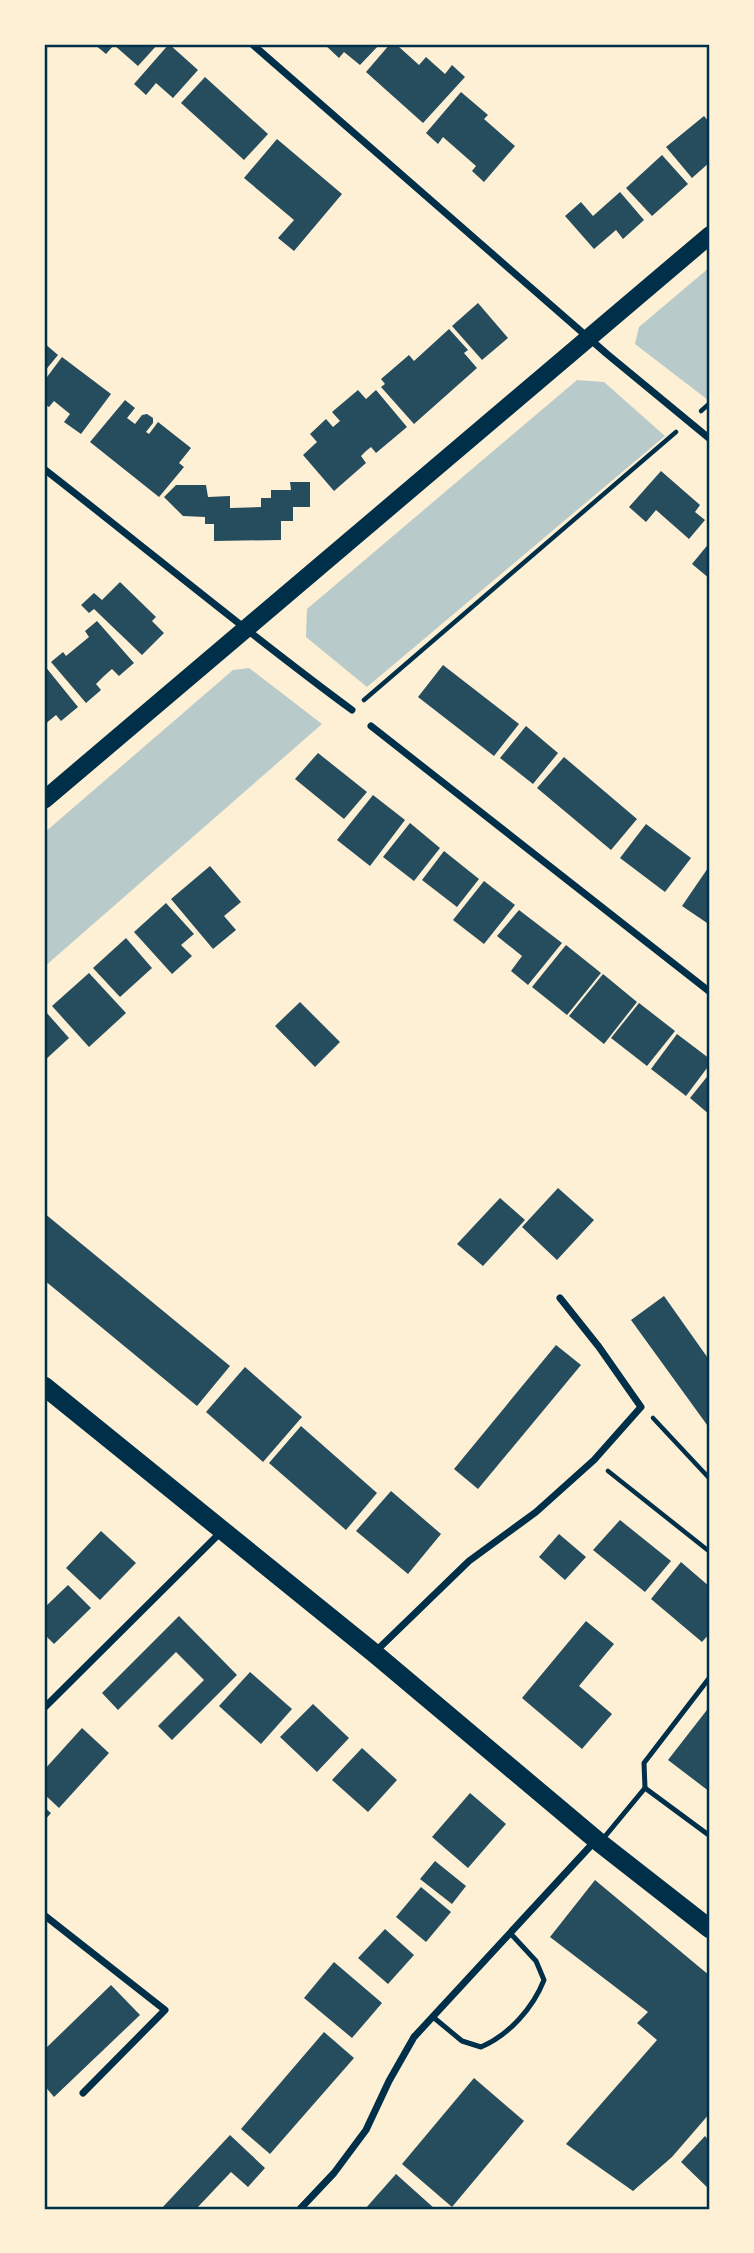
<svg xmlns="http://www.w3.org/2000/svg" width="754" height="2253" viewBox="0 0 754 2253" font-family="'Public Sans',sans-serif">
	<rect width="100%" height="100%" fill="#fdf0d5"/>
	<g fill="#b9caca">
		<polygon points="710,267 710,397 708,400 635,344 639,327"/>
		<polygon points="577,380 604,382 665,436 367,687 306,637 307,609"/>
		<polygon points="249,668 322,724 44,967 44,833 233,670"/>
	</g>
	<g fill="#264d5e">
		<polygon points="94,44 158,44 138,66 114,45 106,54"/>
		<polygon points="169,44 198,70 173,98 156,83 146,95 134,84"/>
		<polygon points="324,44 380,44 360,65 344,52 339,58"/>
		<polygon points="390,44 400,44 398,46 419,65 426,57 445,74 452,65 465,77 423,123 366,72"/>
		<polygon points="205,77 268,134 244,160 181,103"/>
		<polygon points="461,92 488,115 484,119 515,146 484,182 472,171 476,166 443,137 438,144 426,133"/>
		<polygon points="704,116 710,123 710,162 692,178 666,147"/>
		<polygon points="277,139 342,194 294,251 278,238 294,220 244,178"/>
		<polygon points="662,155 688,184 652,216 626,188"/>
		<polygon points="620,192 644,220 623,239 616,230 594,249 565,216 581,202 593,216"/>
		<polygon points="478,303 508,338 482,360 452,326"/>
		<polygon points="449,329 468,350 464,353 477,368 414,424 381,387 385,384 381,379 409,355 414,361"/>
		<polygon points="44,343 58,355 44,372"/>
		<polygon points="62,357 111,394 81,434 64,422 70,414 54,401 49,407 44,404 44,381"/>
		<polygon points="358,390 366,399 376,390 407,427 376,453 371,447 366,451 361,456 366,463 334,491 303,455 317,442 310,434 326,419 333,427 340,421 332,412"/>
		<polygon points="125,400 135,408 127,418 135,424 142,415 147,414 153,418 153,423 146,432 149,434 158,422 191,448 179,463 184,467 159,497 90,442"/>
		<polygon points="661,471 700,505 695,512 705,520 689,539 656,510 646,522 629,507"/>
		<polygon points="290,482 310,482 310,507 293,507 293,521 281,521 281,540 214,541 214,524 205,524 205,517 183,516 164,497 176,485 206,485 208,497 230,496 230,508 261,507 261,498 271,498 271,490 291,490"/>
		<polygon points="710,542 710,579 692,564"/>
		<polygon points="120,582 156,617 152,621 164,633 142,655 94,609 89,613 81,605 94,593 102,600"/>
		<polygon points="97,621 134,663 119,676 112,669 104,676 96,684 101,690 86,703 51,662 63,652 66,656 89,637 85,631"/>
		<polygon points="44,665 78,707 61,721 56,715 44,725"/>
		<polygon points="443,665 519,724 494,756 418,697"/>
		<polygon points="526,726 558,753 533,784 500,758"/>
		<polygon points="318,753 367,792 344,819 295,779"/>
		<polygon points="564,757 637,819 611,850 537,788"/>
		<polygon points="373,795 405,820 370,866 337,840"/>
		<polygon points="410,823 440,848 414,881 383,857"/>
		<polygon points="646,824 691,858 665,892 620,858"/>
		<polygon points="444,851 479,879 457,907 422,880"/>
		<polygon points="710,865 710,925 682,906"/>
		<polygon points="210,866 241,902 224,916 236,930 213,949 171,899"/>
		<polygon points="484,881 515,905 484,944 453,920"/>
		<polygon points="166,903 194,934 181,945 192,956 172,974 134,932"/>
		<polygon points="519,910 562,943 528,985 511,971 522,956 497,936"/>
		<polygon points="126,938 152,968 120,997 93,968"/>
		<polygon points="566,945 601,973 567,1015 532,987"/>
		<polygon points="89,973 126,1013 89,1047 52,1006"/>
		<polygon points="603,974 637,1002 604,1044 569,1016"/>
		<polygon points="300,1002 340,1042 315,1067 275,1026"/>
		<polygon points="639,1003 675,1031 647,1066 611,1038"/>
		<polygon points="46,1012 69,1038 44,1061 44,1014"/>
		<polygon points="677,1034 710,1059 710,1064 686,1096 651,1069"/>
		<polygon points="710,1073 710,1115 690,1098"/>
		<polygon points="558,1188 594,1220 557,1260 522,1227"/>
		<polygon points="500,1198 525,1220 483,1266 457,1244"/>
		<polygon points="44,1213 230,1366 197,1406 44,1280"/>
		<polygon points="664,1296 710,1361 710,1429 631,1320"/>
		<polygon points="556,1345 581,1365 478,1489 454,1469"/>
		<polygon points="245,1367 302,1417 263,1462 206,1412"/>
		<polygon points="301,1426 377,1493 346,1530 269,1463"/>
		<polygon points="391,1491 441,1534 408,1574 356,1531"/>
		<polygon points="620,1520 671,1561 645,1592 593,1550"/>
		<polygon points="101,1531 136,1563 100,1600 66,1568"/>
		<polygon points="559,1534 586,1557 565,1580 539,1557"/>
		<polygon points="681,1562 710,1587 710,1633 702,1642 651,1599"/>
		<polygon points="68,1585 91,1608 54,1644 44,1634 44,1608"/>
		<polygon points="179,1616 237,1675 172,1740 158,1726 204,1680 176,1652 118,1710 102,1693"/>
		<polygon points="586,1621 614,1644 579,1686 612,1714 582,1749 522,1698"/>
		<polygon points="250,1672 292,1709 261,1744 219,1706"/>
		<polygon points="313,1704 349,1738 317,1772 280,1737"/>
		<polygon points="710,1706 710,1792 668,1760"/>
		<polygon points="82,1728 109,1753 59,1808 44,1794 44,1770"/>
		<polygon points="362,1748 397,1780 368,1812 332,1780"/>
		<polygon points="470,1793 506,1824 468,1868 432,1837"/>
		<polygon points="44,1807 51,1813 44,1821"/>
		<polygon points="435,1861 466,1886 452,1904 420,1879"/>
		<polygon points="595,1880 710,1976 710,2113 672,2157 633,2191 566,2144 657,2040 637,2023 648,2012 550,1937"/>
		<polygon points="421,1887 451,1912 426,1942 396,1917"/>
		<polygon points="385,1929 414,1955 388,1984 358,1958"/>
		<polygon points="334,1962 382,2003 352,2038 304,1998"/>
		<polygon points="111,1985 140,2015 54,2097 44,2085 44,2050"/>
		<polygon points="324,2032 354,2058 270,2154 241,2129"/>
		<polygon points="474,2078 524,2121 452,2207 402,2164"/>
		<polygon points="230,2135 265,2168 248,2187 231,2172 196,2209 161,2209"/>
		<polygon points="705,2136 710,2142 710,2190 681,2162"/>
		<polygon points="396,2174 435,2209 365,2209"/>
	</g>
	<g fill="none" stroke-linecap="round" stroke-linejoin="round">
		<g stroke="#003049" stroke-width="4.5">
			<polyline points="701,411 710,403"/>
			<polyline points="364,700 676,432"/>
			<polyline points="653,1418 710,1479"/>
			<polyline points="608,1471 710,1552"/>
		</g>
		<g stroke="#003049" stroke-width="5">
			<polyline points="645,1788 644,1763 710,1677"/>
			<polyline points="602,1840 645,1788 710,1836"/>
			<path d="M433 2017 462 2041 481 2047C509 2035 533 2008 544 1980L536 1961 511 1934"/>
		</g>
		<g stroke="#003049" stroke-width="7">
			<polyline points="252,44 607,354 710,439"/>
			<path d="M44 469C147 549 247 633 352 710"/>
			<polyline points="371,726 710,992"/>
			<polyline points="374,1653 469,1561 536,1512 594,1460 641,1407 599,1347 560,1298"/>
			<polyline points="44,1708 222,1531"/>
			<polyline points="44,1915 165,2010 83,2093"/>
			<polyline points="300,2209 334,2173 366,2130 389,2081 414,2037 596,1840"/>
		</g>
		<polyline stroke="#003049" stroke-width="18" points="44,800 710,235"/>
		<polyline stroke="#003049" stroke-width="19" points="44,1386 374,1653 600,1843 710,1929"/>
	</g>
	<rect width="754" height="2253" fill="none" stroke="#fdf0d5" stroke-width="91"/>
	<rect x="46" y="46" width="662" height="2162" fill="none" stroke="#003049" stroke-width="2.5"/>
</svg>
